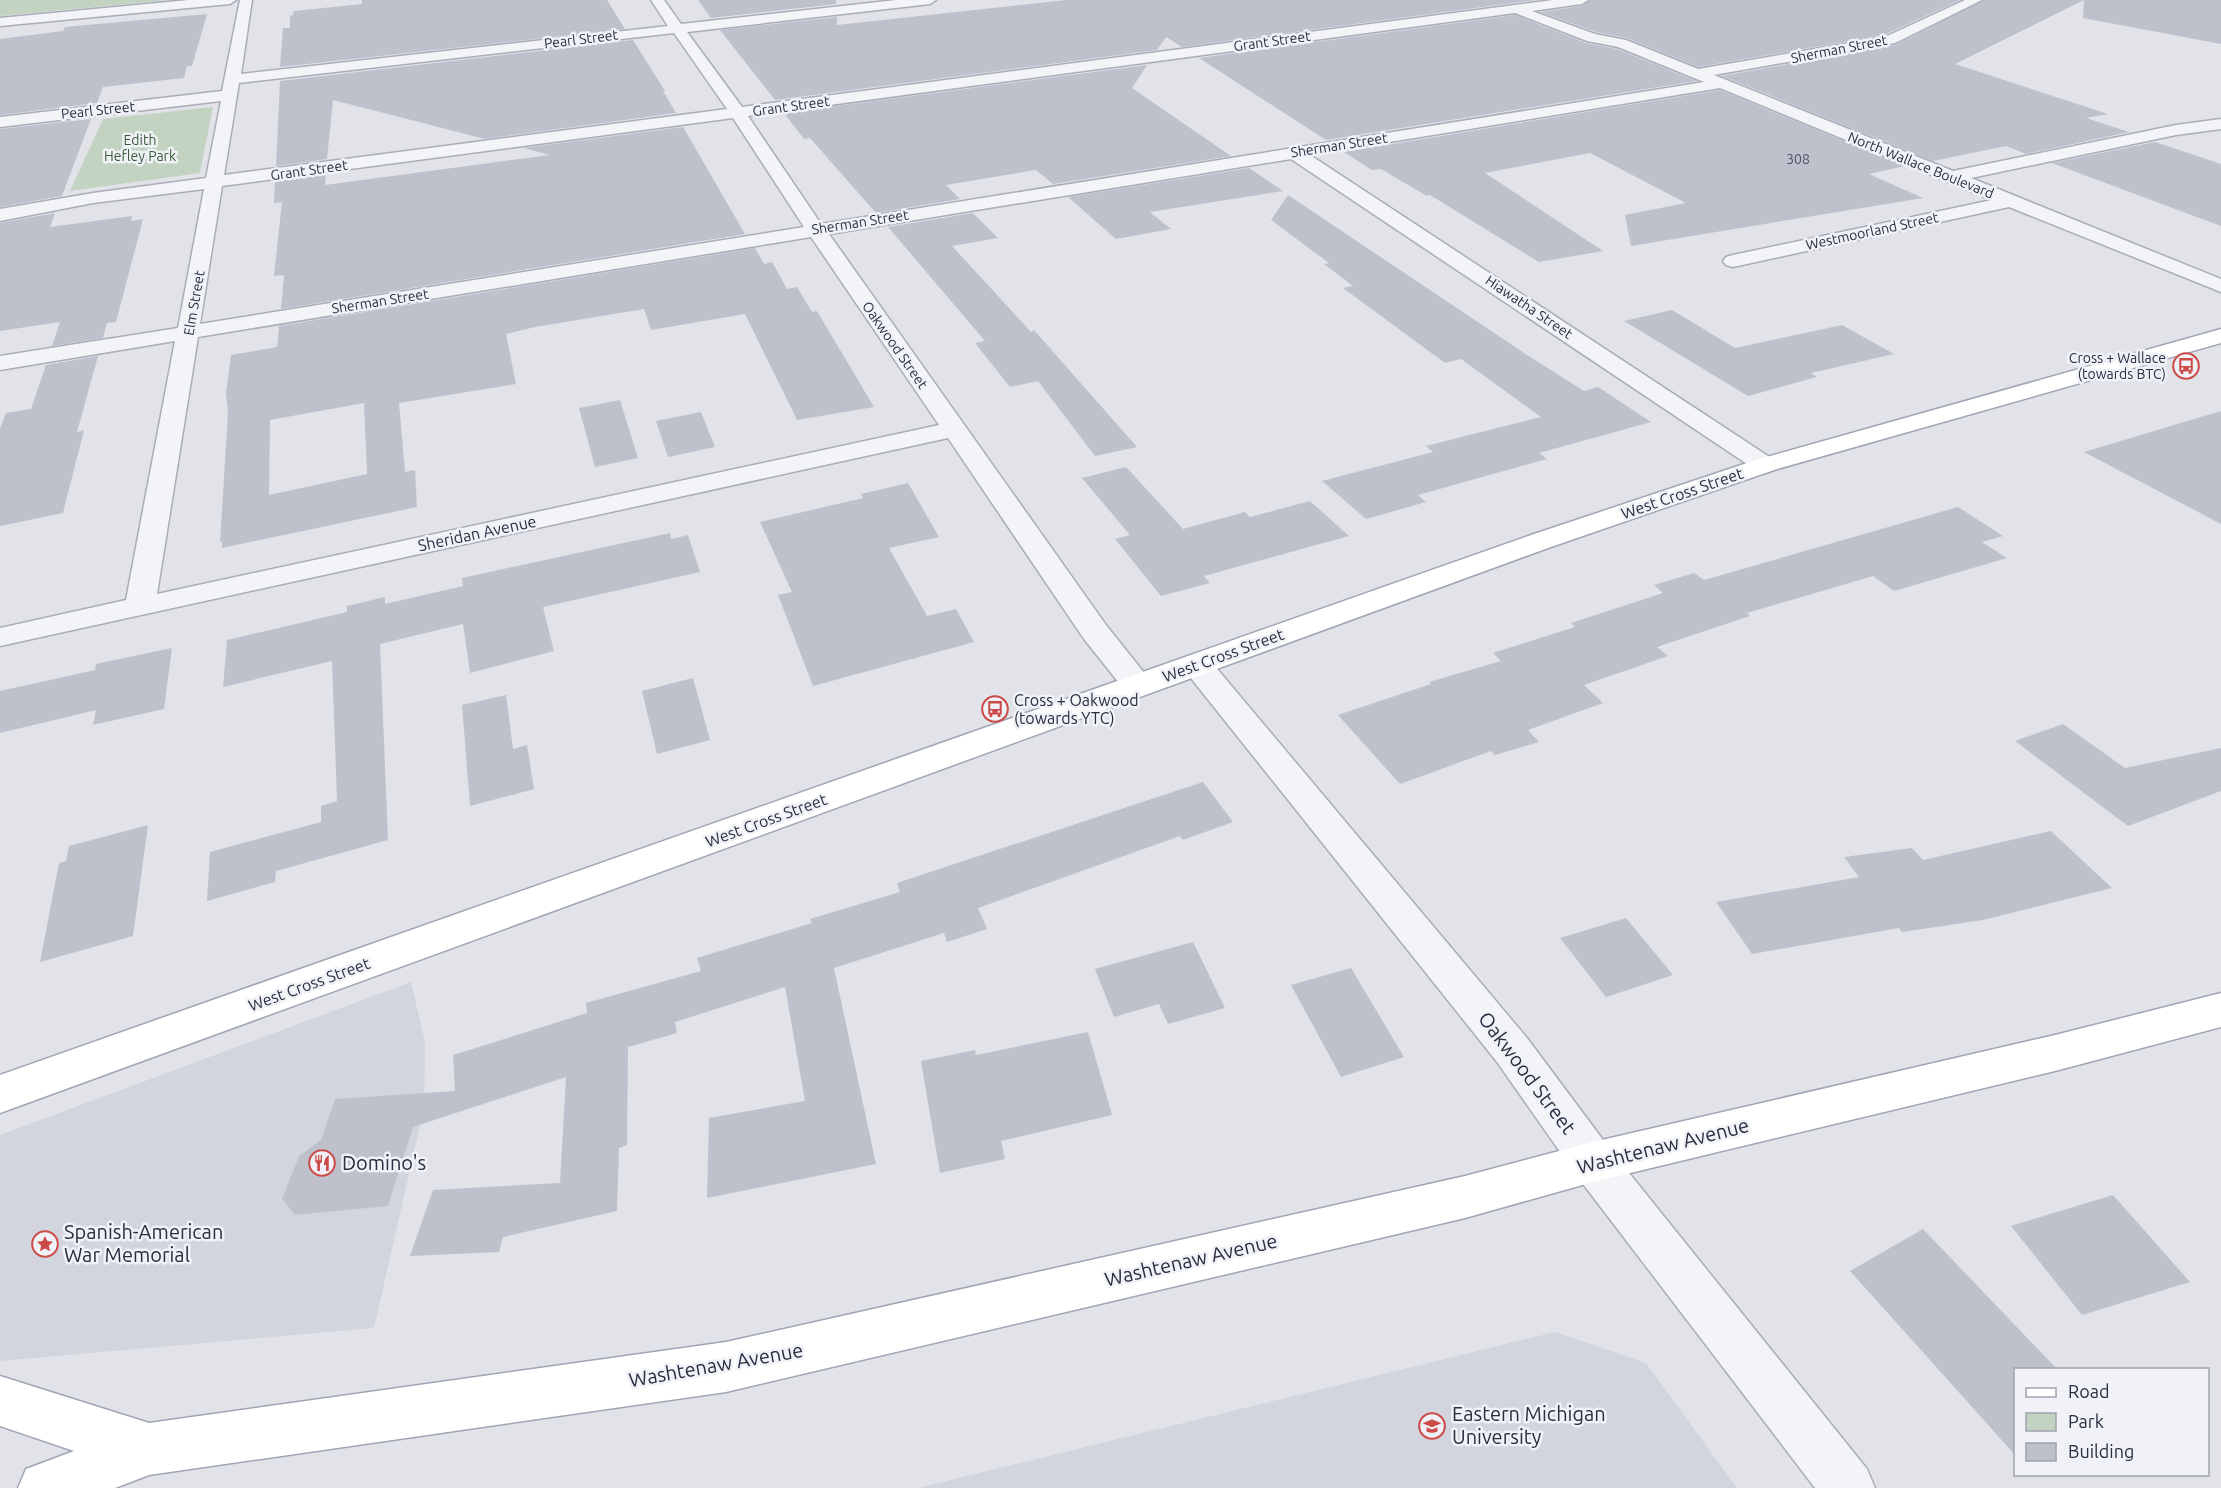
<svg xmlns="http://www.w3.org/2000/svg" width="2221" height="1488" viewBox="0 0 2221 1488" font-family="Ubuntu,sans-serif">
	<rect width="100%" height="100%" fill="#e1e3e9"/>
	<g fill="#d3d5de">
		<polygon points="411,982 425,1043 424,1108 374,1328 0,1361 0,1135"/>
		<polygon points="1555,1332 1646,1363 1737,1488 918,1488"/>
	</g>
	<g fill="#c3d3c2">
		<polygon points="0,0 169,0 0,16"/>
		<polygon points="213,107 200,173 70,191 103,119"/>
	</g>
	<g fill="#bec1cc" fill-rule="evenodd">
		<polygon points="362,0 607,0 625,29 280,67 283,28 290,28 290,16 293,15 294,11 362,4"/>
		<polygon points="698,0 836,0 836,4 711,18"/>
		<polygon points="1066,0 1536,0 1182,47 1166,37 1157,50 775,100 720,30 837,17 837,25"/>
		<polygon points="1590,0 1960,0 1884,35 1698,67 1627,38 1596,32 1541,12 1582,6"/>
		<polygon points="1984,0 2221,0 2221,44 2083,18 2084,0 1955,64 2108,114 2086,118 2129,132 2026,154 2006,146 1933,161 1722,76 1895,45"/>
		<polygon points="207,14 192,66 187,66 184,78 103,87 97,103 0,115 0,39 63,31 65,27"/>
		<polygon points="1515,15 1586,43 1617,49 1696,81 1326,140 1199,58"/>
		<polygon points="633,40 665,91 663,91 676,113 485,139 333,100 327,159 276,166 280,81"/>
		<polygon points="1147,65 1132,88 1231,156 1053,184 1036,170 946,185 960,199 876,213 810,138 804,139 784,113"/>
		<polygon points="1720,90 1905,166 1869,174 1923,198 1631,246 1625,215 1686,203 1590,153 1485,173 1603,251 1539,262 1430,195 1427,196 1381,169 1372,170 1344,152"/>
		<polygon points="91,119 62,196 0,207 0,129"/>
		<polygon points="683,127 745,234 281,309 284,275 274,276 282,202 274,203 275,181 326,174 325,185 550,155 523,148"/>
		<polygon points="2155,142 2221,164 2221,226 2052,163"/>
		<polygon points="1249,168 1283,191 1150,212 1171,229 1116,239 1068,197"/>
		<polygon points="1288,195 1527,355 1584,391 1598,387 1651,422 1539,453 1547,459 1418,495 1426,502 1366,519 1322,481 1433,452 1426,446 1541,417 1461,359 1445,363 1343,288 1353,286 1324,264 1329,263 1271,220"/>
		<polygon points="55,213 50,227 132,216 131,221 143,219 116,322 107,323 103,338 52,346 60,322 0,331 0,223"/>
		<polygon points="973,213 998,238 952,246 1031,332 1034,330 1137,447 1095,456 1038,381 1010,387 975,343 985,341 888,227"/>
		<path d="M755 248 764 264 772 262 787 289 797 287 812 312 817 311 874 407 797 420 745 314 651 330 644 309 535 327 506 334 516 384 399 403 405 472 415 470 417 507 222 548V541L220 542 228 413 226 393 231 355 277 347 279 326ZM364 403 367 474 269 495 270 420Z"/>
		<polygon points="1672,310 1735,348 1842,325 1894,354 1811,373 1817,377 1748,396 1624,321"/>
		<polygon points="98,356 77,432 84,430 63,513 0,526 0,429 6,413 31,409 46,365"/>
		<polygon points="620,400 638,458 595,467 579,408"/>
		<polygon points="2221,411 2221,524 2084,452"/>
		<polygon points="701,412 715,447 668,457 656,421"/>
		<polygon points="1126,467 1183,529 1245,512 1250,517 1310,501 1349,536 1204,576 1210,583 1161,596 1115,539 1130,535 1082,478"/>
		<polygon points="908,483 939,537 889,548 927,616 956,609 974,642 813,686 778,595 792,592 760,522 863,498 861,494"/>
		<polygon points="1958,507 2003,536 1982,542 2007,558 1894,591 1873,576 1747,613 1750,616 1657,647 1668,656 1584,685 1603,703 1528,730 1539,742 1495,755 1491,751 1400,784 1338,715 1431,684 1429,682 1501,661 1493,653 1575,627 1571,623 1663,593 1654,585 1694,573 1704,580"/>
		<polygon points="670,533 671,539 688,535 700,572 543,607 554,651 470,673 463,624 380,644 388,840 276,871 275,882 207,901 210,852 321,822 321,806 337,801 332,661 223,687 227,640 347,612 347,606 385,597 385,604 463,586 462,578"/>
		<polygon points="172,648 164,709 93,725 96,710 0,733 0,691 95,670 96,664"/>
		<polygon points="693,678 710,740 657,754 642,691"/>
		<polygon points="506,695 513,749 527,745 534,789 470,806 462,705"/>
		<polygon points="2063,724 2125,768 2221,748 2221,791 2128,826 2015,741"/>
		<polygon points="1203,782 1233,822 1183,840 1180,836 978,908 987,929 947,942 944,933 834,968 876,1164 707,1198 709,1118 805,1101 785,987 675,1022 677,1033 628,1047 627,1145 619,1148 617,1211 503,1237 499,1252 410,1256 433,1190 560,1183 566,1077 413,1127 388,1206 295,1215 282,1199 299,1156 321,1140 335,1099 455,1091 453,1055 587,1013 586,1003 701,971 697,958 812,923 810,919 900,892 897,883"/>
		<polygon points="148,825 133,936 40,962 59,863 66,861 69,846"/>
		<polygon points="2051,831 2112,888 1983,920 1902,932 1899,928 1752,954 1716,902 1859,877 1844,857 1912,848 1923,860"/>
		<polygon points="1626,918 1673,975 1606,997 1560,938"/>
		<polygon points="1193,942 1225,1008 1168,1024 1159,1004 1114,1017 1095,969"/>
		<polygon points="1351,968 1404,1057 1341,1077 1291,985"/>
		<polygon points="1088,1032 1112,1115 1001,1141 1005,1159 940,1173 921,1061 975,1050 976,1055"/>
		<polygon points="2113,1195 2190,1282 2082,1315 2011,1226"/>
		<polygon points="1923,1229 2058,1370 2016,1370 2016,1456 1850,1271"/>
	</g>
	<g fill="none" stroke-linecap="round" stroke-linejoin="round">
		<g stroke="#aaadb7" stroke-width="3">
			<g id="minor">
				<polygon points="189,0 236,0 230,4 0,26 0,18"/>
				<path d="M240 0H252L241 74 668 26 651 0H664L681 24 896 0H936L930 4 687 32 742 107 1553 0H1588L1582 4 1532 11 1595 34 1626 40 1698 69 1885 37 1965 0H1982L1895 43 1714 75 1953 171 2176 125 2221 119V129L2176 135 1971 178 2221 279V292L2009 207 1733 267 1726 265 1723 261 1726 257 1733 255 1992 200 1720 88 1310 155 1774 460 1778 465 1774 470 1765 473 1756 470 1291 159 829 234 1106 625 1149 679 1154 686 1149 693 1138 696 1127 693 1084 639 948 438 0 646V628L126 600 175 341 0 370V356L178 328 204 189 93 203 0 221V209L93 193 206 178 221 101 0 127V117L222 91ZM1515 13 1587 41 1618 47 1704 82 821 224 748 116ZM674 33 727 109 224 175 239 83ZM733 118 804 227 200 324 222 186ZM811 237 939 425 157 594 198 337Z"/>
				<polygon points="1197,655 1208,658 1527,1038 1609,1148 1867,1469 1875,1488 1815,1488 1577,1176 1497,1062 1186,672 1182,665 1186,658"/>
			</g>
		</g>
		<g stroke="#a0a5b5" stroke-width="3">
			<g id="major">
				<polygon points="2221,329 2221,343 1774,470 1551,547 0,1113 0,1075 1531,535 1756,460"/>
				<polygon points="2221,993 2221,1027 2055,1071 1593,1182 1465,1218 726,1392 149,1475 115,1488 18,1488 26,1469 74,1451 0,1426 0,1376 149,1423 726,1342 1465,1176 1593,1142 2055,1035"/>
			</g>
		</g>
		<use href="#minor" fill="#f3f4f8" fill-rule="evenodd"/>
		<use href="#major" fill="#fff" fill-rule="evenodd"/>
	</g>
	<defs>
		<g id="bus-ring" transform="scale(1.35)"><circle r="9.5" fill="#f0f2f7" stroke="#cc4b48" stroke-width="1.5"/><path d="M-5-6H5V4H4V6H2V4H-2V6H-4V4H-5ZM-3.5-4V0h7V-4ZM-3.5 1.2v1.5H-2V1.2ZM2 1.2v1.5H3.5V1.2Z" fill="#cc4b48"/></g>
		<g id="restaurant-ring" transform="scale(1.35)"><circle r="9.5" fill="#f0f2f7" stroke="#cc4b48" stroke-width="1.5"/><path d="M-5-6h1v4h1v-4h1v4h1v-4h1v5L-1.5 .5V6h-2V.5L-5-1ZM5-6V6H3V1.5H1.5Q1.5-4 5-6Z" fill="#cc4b48"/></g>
		<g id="sight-ring" transform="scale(1.35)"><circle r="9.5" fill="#f0f2f7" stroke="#cc4b48" stroke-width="1.5"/><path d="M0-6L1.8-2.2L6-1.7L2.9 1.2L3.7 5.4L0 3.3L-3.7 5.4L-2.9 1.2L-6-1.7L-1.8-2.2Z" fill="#cc4b48"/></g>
		<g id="university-ring" transform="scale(1.35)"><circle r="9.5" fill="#f0f2f7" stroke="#cc4b48" stroke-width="1.5"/><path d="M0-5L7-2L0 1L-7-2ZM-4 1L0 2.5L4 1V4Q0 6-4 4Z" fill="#cc4b48"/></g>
	</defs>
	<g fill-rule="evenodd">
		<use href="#bus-ring" x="2186" y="366"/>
		<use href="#bus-ring" x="995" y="709"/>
		<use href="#restaurant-ring" x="322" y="1163"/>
		<use href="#sight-ring" x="45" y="1244"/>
		<use href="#university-ring" x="1432" y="1426"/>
	</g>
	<g text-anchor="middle" stroke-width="5" stroke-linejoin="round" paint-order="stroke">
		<g font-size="14" fill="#292e41" stroke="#f0f2f7">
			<text transform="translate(581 39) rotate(-7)" y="5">Pearl Street</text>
			<text transform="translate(1272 41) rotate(-8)" y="5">Grant Street</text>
			<text transform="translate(1839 49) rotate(-11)" y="5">Sherman Street</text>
			<text transform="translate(791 106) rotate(-8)" y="5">Grant Street</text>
			<text transform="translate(98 110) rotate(-6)" y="5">Pearl Street</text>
			<text transform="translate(1339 145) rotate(-9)" y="5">Sherman Street</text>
			<text transform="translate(1921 165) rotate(22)" y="5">North Wallace Boulevard</text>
			<text transform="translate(309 170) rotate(-8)" y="5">Grant Street</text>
			<text transform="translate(860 222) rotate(-9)" y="5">Sherman Street</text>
			<text transform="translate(1872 231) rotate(-12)" y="5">Westmoorland Street</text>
			<text transform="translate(380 301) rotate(-9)" y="5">Sherman Street</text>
			<text transform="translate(194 303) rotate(-80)" y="5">Elm Street</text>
			<text transform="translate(1529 307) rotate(34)" y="5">Hiawatha Street</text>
			<text transform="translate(895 345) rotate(55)" y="5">Oakwood Street</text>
		</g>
		<g font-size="14" fill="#385c37" stroke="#f0f2f7">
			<text x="140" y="145">Edith<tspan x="140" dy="16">Hefley Park</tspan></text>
		</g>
		<g font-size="14" fill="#4e5364">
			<text x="1798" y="164">308</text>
		</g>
		<g font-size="14" fill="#292e41" stroke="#f0f2f7" text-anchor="end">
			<text x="2166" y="363">Cross + Wallace<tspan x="2166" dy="16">(towards BTC)</tspan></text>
		</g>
		<g font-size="16" fill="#292e41" stroke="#f0f2f7">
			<text transform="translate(1682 493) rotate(-19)" y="6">West Cross Street</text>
			<text transform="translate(477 533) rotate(-12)" y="6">Sheridan Avenue</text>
			<text transform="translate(1223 655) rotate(-20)" y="6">West Cross Street</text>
			<text transform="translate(766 820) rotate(-20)" y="6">West Cross Street</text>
			<text transform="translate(309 984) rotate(-20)" y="6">West Cross Street</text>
		</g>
		<g font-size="16" fill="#292e41" stroke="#f0f2f7" text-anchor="start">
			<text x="1014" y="706">Cross + Oakwood<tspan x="1014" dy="18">(towards YTC)</tspan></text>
		</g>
		<g font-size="20" fill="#292e41" stroke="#f0f2f7">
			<text transform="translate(1527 1073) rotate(53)" y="7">Oakwood Street</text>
			<text transform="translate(1663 1146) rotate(-14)" y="7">Washtenaw Avenue</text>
			<text transform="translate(1191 1260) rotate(-13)" y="7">Washtenaw Avenue</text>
			<text transform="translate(716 1365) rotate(-10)" y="7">Washtenaw Avenue</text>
		</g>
		<g font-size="20" fill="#292e41" stroke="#f0f2f7" text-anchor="start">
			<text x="342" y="1170">Domino's</text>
			<text x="64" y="1239">Spanish-American<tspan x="64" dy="23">War Memorial</tspan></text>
			<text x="1452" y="1421">Eastern Michigan<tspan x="1452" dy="23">University</tspan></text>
		</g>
	</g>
	<rect x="2014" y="1368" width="195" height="108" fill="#f0f2f7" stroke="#a0a4ae" stroke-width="1.5"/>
	<rect x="2026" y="1388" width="30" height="9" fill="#ffffff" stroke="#a0a4ae" stroke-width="1.5"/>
	<text x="2068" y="1398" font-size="18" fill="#292e41">Road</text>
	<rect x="2026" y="1413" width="30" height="18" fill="#c3d3c2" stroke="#a0a4ae" stroke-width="1.5"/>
	<text x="2068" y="1428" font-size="18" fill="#292e41">Park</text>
	<rect x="2026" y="1443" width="30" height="18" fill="#bec1cc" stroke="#a0a4ae" stroke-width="1.5"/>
	<text x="2068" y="1458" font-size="18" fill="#292e41">Building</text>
</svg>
